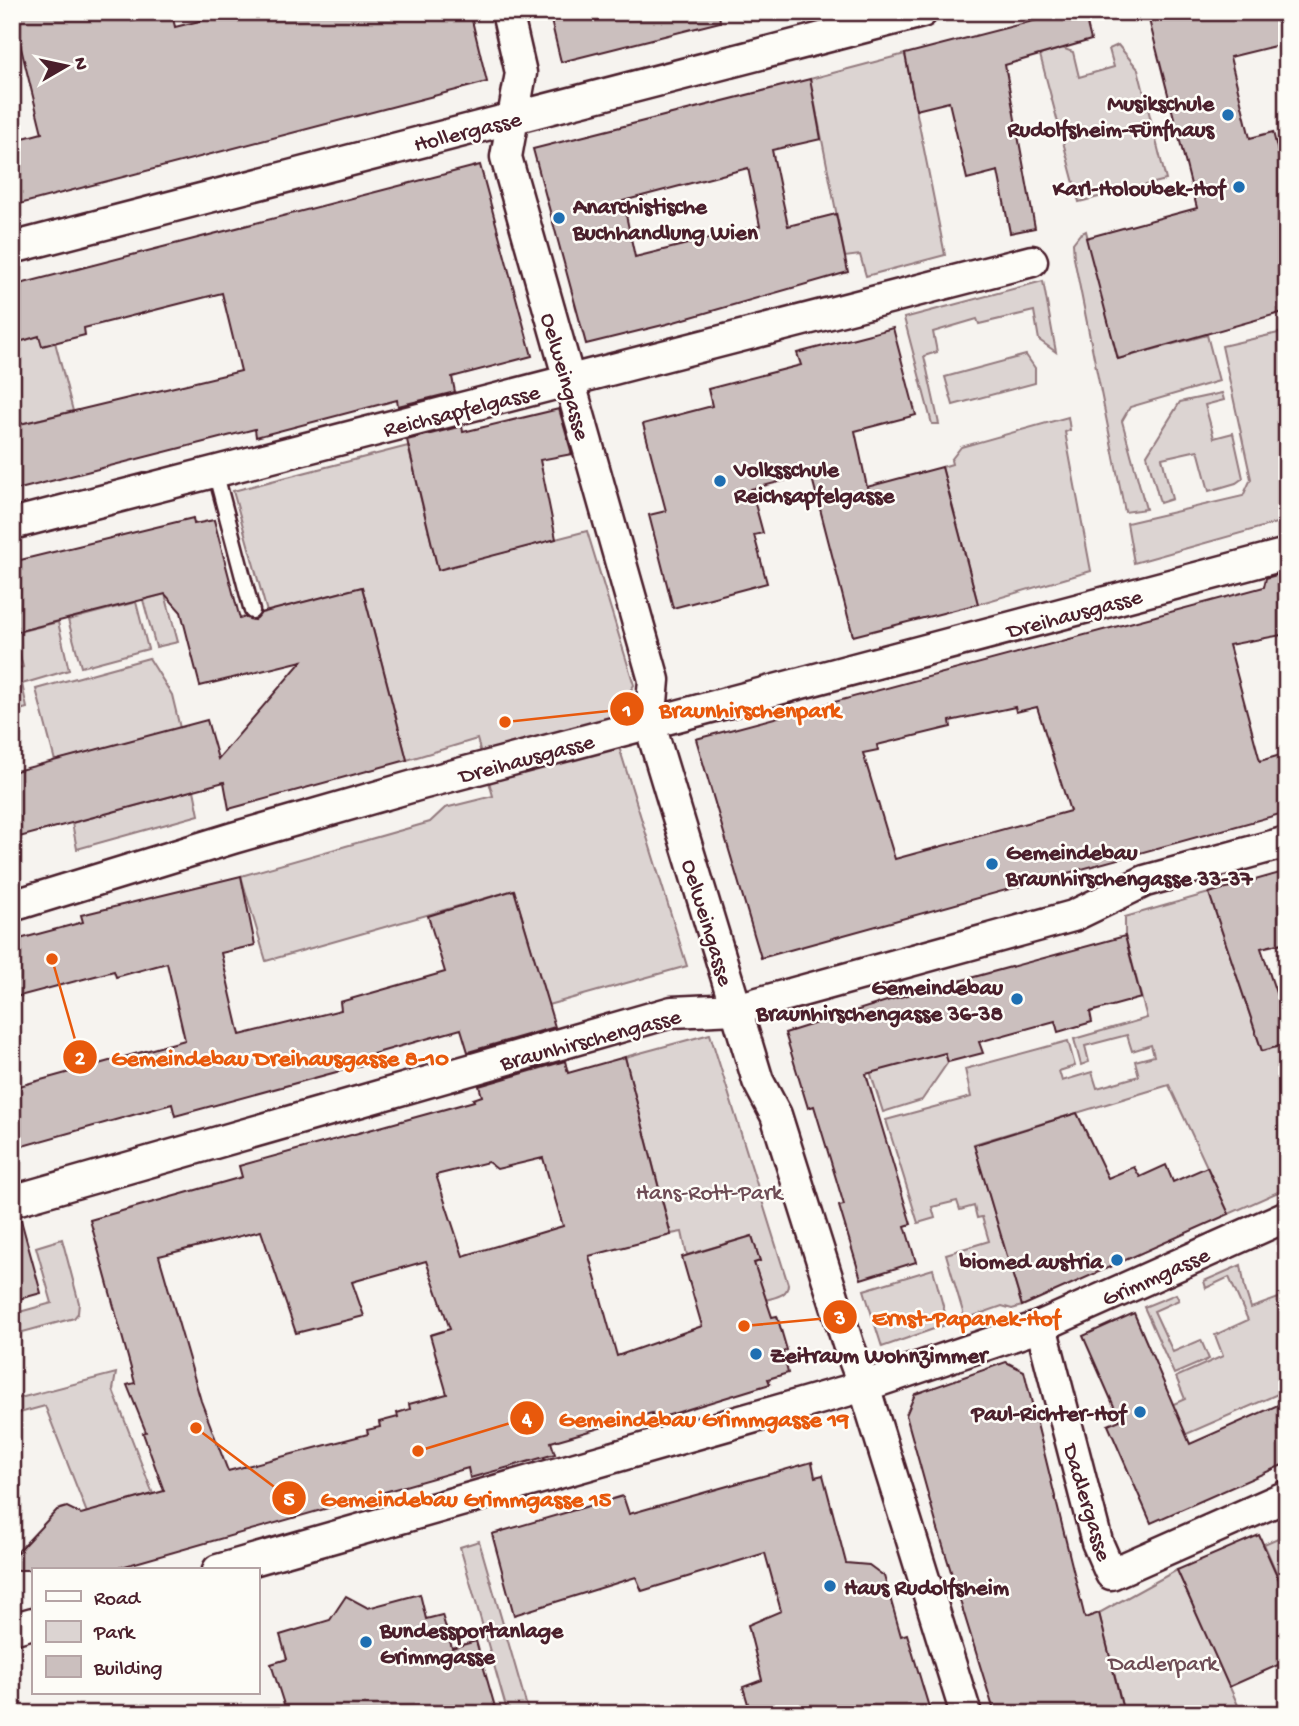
<svg xmlns="http://www.w3.org/2000/svg" width="1299" height="1726" viewBox="0 0 1299 1726" font-family="'Gochi Hand',sans-serif">
	<rect width="100%" height="100%" fill="#f6f3ef"/>
	<filter id="ink" filterUnits="userSpaceOnUse"><feTurbulence type="fractalNoise" baseFrequency=".0143" numOctaves="2"/><feDisplacementMap in="SourceGraphic" scale="14" xChannelSelector="R" yChannelSelector="G"/><feConvolveMatrix kernelMatrix="1 2 1 2 8 2 1 2 1" color-interpolation-filters="sRGB"/></filter>
	<g filter="url(#ink)">
		<g fill="#dcd4d2" stroke="#937a7e" stroke-width="2">
			<polygon points="1118,45 1138,69 1166,180 1079,202 1040,55 1062,48 1073,52 1079,77 1114,67 1109,49"/>
			<polygon points="905,54 945,255 866,276 860,255 845,257 810,79"/>
			<polygon points="1086,231 1118,359 1207,335 1219,381 1130,407 1122,421 1146,509 1125,512 1074,258 1073,243 1080,234"/>
			<polygon points="1043,281 1056,352 1039,340 1034,311 979,324 977,319 933,332 937,352 924,356 939,424 932,424 904,318"/>
			<polygon points="1287,331 1287,520 1134,563 1127,523 1243,496 1251,479 1222,346"/>
			<polygon points="39,336 42,346 55,342 73,411 16,425 19,438 12,440 12,344"/>
			<polygon points="1026,355 1035,368 1035,383 953,405 945,377"/>
			<polygon points="1222,393 1224,400 1205,405 1214,438 1233,433 1243,478 1236,483 1209,491 1198,450 1162,458 1172,499 1160,503 1147,455 1180,402"/>
			<polygon points="1068,417 1070,430 1065,432 1091,571 978,604 942,467 952,464 951,460 961,447"/>
			<polygon points="408,446 438,569 587,531 634,685 626,697 609,706 620,750 687,966 548,1005 514,890 266,961 241,876 430,822 445,808 493,796 477,739 407,760 362,587 267,612 233,491"/>
			<polygon points="165,594 178,642 156,647 143,600"/>
			<polygon points="136,602 148,649 81,667 68,620"/>
			<polygon points="58,622 69,670 22,684 27,708 12,712 12,670 23,667 14,633"/>
			<polygon points="149,658 172,695 180,728 55,761 36,689"/>
			<polygon points="194,790 199,815 77,849 72,823"/>
			<polygon points="1209,893 1262,1051 1287,1044 1287,1188 1229,1214 1169,1085 974,1144 1022,1306 1012,1309 1002,1306 965,1319 946,1254 989,1241 982,1217 977,1218 974,1206 960,1210 957,1201 932,1207 935,1218 918,1223 886,1120 971,1097 965,1069 1068,1041 1075,1066 1059,1071 1062,1081 1092,1072 1097,1088 1139,1076 1135,1061 1154,1056 1151,1045 1132,1051 1127,1035 1085,1046 1089,1062 1081,1065 1074,1039 1147,1018 1125,936 1125,917"/>
			<path d="M710 1034 788 1284C788 1296 775 1297 766 1300L754 1263 760 1261 752 1236 687 1255 682 1232 671 1234 625 1057Z"/>
			<polygon points="945,1053 948,1062 922,1100 883,1112 869,1068"/>
			<polygon points="62,1239 79,1303 78,1313 74,1318 12,1335 12,1314 52,1303 36,1247"/>
			<polygon points="1241,1265 1245,1289 1251,1308 1287,1295 1287,1362 1284,1364 1287,1370 1287,1390 1182,1436 1169,1406 1185,1399 1176,1377 1223,1356 1215,1335 1248,1320 1229,1277 1206,1288 1204,1281"/>
			<polygon points="933,1269 948,1324 882,1347 864,1290"/>
			<polygon points="1176,1294 1179,1300 1154,1311 1173,1352 1201,1340 1209,1359 1174,1374 1144,1307"/>
			<polygon points="116,1373 113,1390 153,1494 87,1513 45,1406 12,1415 12,1400"/>
			<polygon points="1287,1534 1287,1597 1264,1544"/>
			<polygon points="479,1541 529,1714 508,1714 460,1547"/>
			<polygon points="1177,1570 1242,1714 1124,1714 1099,1613"/>
		</g>
		<g fill="#cbbfbe" stroke="#4a1f2b" stroke-width="2" fill-rule="evenodd">
			<polygon points="12,12 130,12 132,21 172,14 175,27 236,12 470,12 487,82 12,206 12,141 42,133 20,44 12,46"/>
			<polygon points="549,12 719,12 720,22 561,62"/>
			<polygon points="1068,12 1084,12 1091,40 1005,65 1035,228 1010,233 998,171 967,179 949,102 916,110 905,54"/>
			<polygon points="1147,12 1287,12 1287,43 1230,57 1250,138 1273,132 1287,188 1287,311 1118,359 1086,238 1197,208"/>
			<path d="M810 79 821 139 772 150 788 226 836 214 848 272 667 324 586 344 533 149ZM748 168 760 226 635 257 623 201Z"/>
			<polygon points="480,165 532,356 452,377 455,392 398,406 397,400 256,437 255,429 12,491 12,440 19,438 16,425 241,371 222,293 84,328 85,335 42,346 39,336 12,344 12,286"/>
			<polygon points="893,328 916,415 855,431 867,487 942,467 978,604 853,636 811,474 751,489 763,533 754,535 767,583 673,608 649,515 666,511 643,424 712,406 708,389 801,365 797,353"/>
			<polygon points="559,409 572,454 540,460 556,539 438,570 407,440 462,426 463,432"/>
			<polygon points="193,518 194,524 214,520 240,619 245,617 254,620 261,613 362,587 407,760 229,809 224,782 12,839 12,772 207,720 218,759 302,661 200,686 181,612 165,594 12,633 12,562"/>
			<path d="M1287 572V634L1229 645 1260 761 1287 753V812L761 958 696 739 1264 587 1266 578ZM1015 707 1016 712 1037 707 1070 811 895 859 863 753 878 750 877 745 951 727 950 721Z"/>
			<polygon points="1287,871 1287,942 1261,948 1281,1008 1287,1006 1287,1044 1262,1051 1209,893"/>
			<polygon points="241,876 255,945 221,953 240,1035 341,1010 340,1002 445,972 428,916 514,890 555,1027 468,1052 461,1029 359,1058 362,1065 175,1116 172,1104 12,1149 12,1088 185,1040 167,963 116,977 114,971 12,998 12,941 83,922 81,915"/>
			<polygon points="1125,936 1141,998 1090,1012 1092,1022 1058,1032 1055,1021 979,1042 983,1053 948,1062 945,1053 866,1074 911,1224 905,1226 916,1262 861,1279 839,1206 844,1205 814,1106 808,1108 785,1033 893,999"/>
			<path d="M625 1057 671 1235 589 1256 617 1356 702 1326 682 1257 752 1236 760 1261 754 1263 772 1317 777 1316 787 1350 783 1352 788 1373 768 1379 770 1384 653 1420 652 1413 551 1442 555 1454 470 1478 468 1468 111 1570H12V1558L57 1510 67 1507 81 1514 164 1491 143 1433 146 1432 127 1385 135 1383 90 1220 242 1177 239 1166 474 1101 473 1099 482 1096 479 1086 565 1061 568 1073ZM543 1158 563 1226 463 1256 436 1175 488 1162 497 1169ZM261 1231 296 1333 364 1316 352 1282 426 1261 450 1329 430 1335 447 1394 409 1404 410 1409 397 1413 398 1417 379 1422 380 1427 367 1430 368 1434 228 1471 201 1401 159 1256Z"/>
			<polygon points="1077,1113 1108,1178 1134,1167 1140,1177 1166,1165 1173,1182 1207,1167 1229,1214 1022,1306 974,1145"/>
			<polygon points="21,1220 41,1293 12,1301 12,1221"/>
			<polygon points="1134,1313 1190,1444 1287,1401 1287,1463 1151,1523 1108,1425 1120,1420 1083,1336"/>
			<polygon points="1006,1362 1024,1371 1085,1618 1099,1613 1124,1714 995,1714 936,1523 906,1415 915,1394"/>
			<polygon points="812,1462 815,1477 823,1475 846,1563 869,1565 884,1576 901,1636 907,1634 931,1714 751,1714 743,1687 762,1680 748,1625 781,1611 765,1553 642,1591 636,1577 514,1615 492,1534 623,1496 629,1514"/>
			<polygon points="1259,1535 1287,1598 1287,1661 1229,1687 1177,1570"/>
			<polygon points="420,1594 426,1619 442,1615 452,1648 476,1641 497,1714 287,1714 271,1664 287,1659 280,1635 330,1620 346,1596 368,1608"/>
		</g>
		<g fill="none" stroke-linecap="round" stroke-linejoin="round">
			<g stroke="#4a1f2b" stroke-width="19">
				<polyline id="lane" points="215,471 252,611"/>
			</g>
			<g stroke="#4a1f2b" stroke-width="35">
				<g id="street">
					<polyline points="507,12 521,73 506,157 654,680 650,725 758,1081 776,1115 848,1344 864,1386 966,1714"/>
					<polyline points="12,248 922,12"/>
					<polyline points="12,524 1032,261"/>
					<polyline points="12,906 233,838 421,784 1287,554"/>
					<polyline points="12,1201 672,1012 736,1009 1073,916 1145,881 1287,842"/>
					<polyline points="1041,1326 1097,1542 1111,1574 1287,1496"/>
					<polyline points="218,1570 864,1386 1041,1326 1287,1216"/>
					<polyline points="12,1629 33,1623"/>
				</g>
			</g>
			<use href="#lane" stroke="#fdfcf7" stroke-width="14"/>
			<use href="#street" stroke="#fdfcf7" stroke-width="30"/>
		</g>
	</g>
	<g fill="#1f6fb2" stroke="#fdfcf7" stroke-width="2.5">
		<circle cx="1228" cy="115" r="7"/>
		<circle cx="1239" cy="187" r="7"/>
		<circle cx="559" cy="218" r="7"/>
		<circle cx="720" cy="481" r="7"/>
		<circle cx="992" cy="864" r="7"/>
		<circle cx="1017" cy="999" r="7"/>
		<circle cx="1117" cy="1260" r="7"/>
		<circle cx="756" cy="1354" r="7"/>
		<circle cx="1140" cy="1412" r="7"/>
		<circle cx="830" cy="1586" r="7"/>
		<circle cx="366" cy="1642" r="7"/>
	</g>
	<g text-anchor="middle" stroke-width="5" stroke-linejoin="round" paint-order="stroke">
		<g font-size="23" font-weight="bold" fill="#4a1f2b" stroke="#fdfcf7" text-anchor="start">
			<text x="1214" y="110" text-anchor="end">Musikschule<tspan x="1214" dy="26">Rudolfsheim-Fünfhaus</tspan></text>
			<text x="1225" y="195" text-anchor="end">Karl-Holoubek-Hof</text>
			<text x="573" y="213">Anarchistische<tspan x="573" dy="26">Buchhandlung Wien</tspan></text>
			<text x="734" y="476">Volksschule<tspan x="734" dy="26">Reichsapfelgasse</tspan></text>
			<text x="1006" y="859">Gemeindebau<tspan x="1006" dy="26">Braunhirschengasse 33-37</tspan></text>
			<text x="1003" y="994" text-anchor="end">Gemeindebau<tspan x="1003" dy="26">Braunhirschengasse 36-38</tspan></text>
			<text x="1103" y="1268" text-anchor="end">biomed austria</text>
			<text x="770" y="1362">Zeitraum Wohnzimmer</text>
			<text x="1126" y="1420" text-anchor="end">Paul-Richter-Hof</text>
			<text x="844" y="1594">Haus Rudolfsheim</text>
			<text x="380" y="1637">Bundessportanlage<tspan x="380" dy="26">Grimmgasse</tspan></text>
		</g>
		<g font-size="23" fill="#4a1f2b" stroke="#fdfcf7">
			<text transform="translate(467 130) rotate(-14)" y="8">Hollergasse</text>
			<text transform="translate(567 376) rotate(74)" y="8">Oelweingasse</text>
			<text transform="translate(461 409) rotate(-14)" y="8">Reichsapfelgasse</text>
			<text transform="translate(1074 612) rotate(-15)" y="8">Dreihausgasse</text>
			<text transform="translate(526 757) rotate(-15)" y="8">Dreihausgasse</text>
			<text transform="translate(709 922) rotate(73)" y="8">Oelweingasse</text>
			<text transform="translate(590 1038) rotate(-15)" y="8">Braunhirschengasse</text>
			<text transform="translate(1155 1275) rotate(-24)" y="8">Grimmgasse</text>
			<text transform="translate(1089 1502) rotate(73)" y="8">Dadlergasse</text>
		</g>
		<g font-size="23" fill="#6e4c55" stroke="#fdfcf7">
			<text x="709" y="1199">Hans-Rott-Park</text>
			<text x="1163" y="1670">Dadlerpark</text>
		</g>
	</g>
	<path fill="none" stroke="#e8590c" stroke-width="2.5" d="M505 722L627 709M52 959L80 1057M744 1326L840 1317M418 1451L527 1418M196 1428L289 1498"/>
	<g fill="#e8590c" stroke="#fdfcf7" stroke-width="2.5">
		<circle cx="505" cy="722" r="7"/>
		<circle cx="52" cy="959" r="7"/>
		<circle cx="744" cy="1326" r="7"/>
		<circle cx="418" cy="1451" r="7"/>
		<circle cx="196" cy="1428" r="7"/>
		<circle cx="627" cy="709" r="18"/>
		<circle cx="80" cy="1057" r="18"/>
		<circle cx="840" cy="1317" r="18"/>
		<circle cx="527" cy="1418" r="18"/>
		<circle cx="289" cy="1498" r="18"/>
	</g>
	<g font-size="21" text-anchor="middle" font-weight="bold" fill="#fff">
		<text x="627" y="716">1</text>
		<text x="80" y="1064">2</text>
		<text x="840" y="1324">3</text>
		<text x="527" y="1425">4</text>
		<text x="289" y="1505">5</text>
	</g>
	<g font-size="24" text-anchor="middle" font-weight="bold" fill="#e8590c" stroke="#fdfcf7" stroke-width="5" stroke-linejoin="round" paint-order="stroke">
		<text x="750" y="717">Braunhirschenpark</text>
		<text x="280" y="1065">Gemeindebau Dreihausgasse 8-10</text>
		<text x="966" y="1325">Ernst-Papanek-Hof</text>
		<text x="704" y="1426">Gemeindebau Grimmgasse 19</text>
		<text x="466" y="1506">Gemeindebau Grimmgasse 15</text>
	</g>
	<rect width="1299" height="1726" fill="none" stroke="#fdfcf7" stroke-width="42"/>
	<rect x="21" y="21" width="1257" height="1684" fill="none" stroke="#4a1f2b" stroke-width="2.5" filter="url(#ink)"/>
	<rect x="32" y="1568" width="228" height="126" fill="#fdfcf7" stroke="#b5a4a5" stroke-width="2"/>
	<rect x="46" y="1591" width="35" height="10" fill="#fdfcf7" stroke="#b5a4a5" stroke-width="2"/>
	<text x="94" y="1604" font-size="21" fill="#4a1f2b">Road</text>
	<rect x="46" y="1621" width="35" height="21" fill="#dcd4d2" stroke="#b5a4a5" stroke-width="2"/>
	<text x="94" y="1638" font-size="21" fill="#4a1f2b">Park</text>
	<rect x="46" y="1656" width="35" height="21" fill="#cbbfbe" stroke="#b5a4a5" stroke-width="2"/>
	<text x="94" y="1674" font-size="21" fill="#4a1f2b">Building</text>
	<g transform="translate(66 66) rotate(81)" stroke="#fdfcf7" stroke-width="5" paint-order="stroke">
	<path d="M0-5L12 26L0 18L-12 26Z" fill="#4a1f2b"/>
	<text y="-10" font-size="19" font-weight="bold" text-anchor="middle" fill="#4a1f2b">N</text>
	</g>
</svg>
